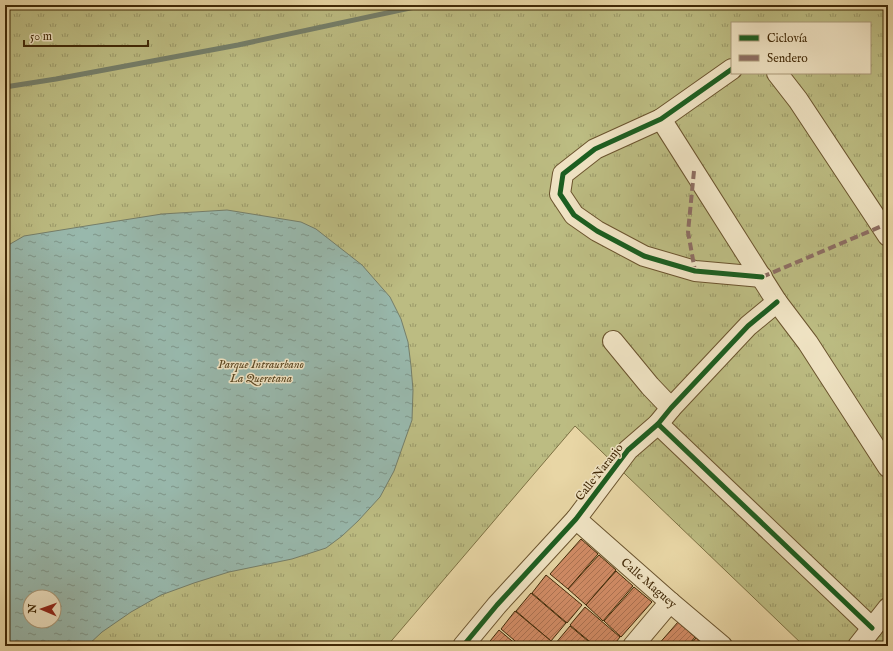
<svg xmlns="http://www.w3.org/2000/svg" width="893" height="651" viewBox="0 0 893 651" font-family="'IM FELL English',serif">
	<defs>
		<pattern id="park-tufts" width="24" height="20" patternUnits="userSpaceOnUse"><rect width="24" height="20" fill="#bcbc82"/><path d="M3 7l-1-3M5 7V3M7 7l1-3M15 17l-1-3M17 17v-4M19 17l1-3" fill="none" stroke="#9a9968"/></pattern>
		<pattern id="water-ripples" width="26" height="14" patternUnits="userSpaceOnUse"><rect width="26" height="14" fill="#98b8ac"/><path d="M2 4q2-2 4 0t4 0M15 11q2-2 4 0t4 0" fill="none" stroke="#7e968a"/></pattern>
		<pattern id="building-hatch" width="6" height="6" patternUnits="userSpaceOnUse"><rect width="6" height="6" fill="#d28c66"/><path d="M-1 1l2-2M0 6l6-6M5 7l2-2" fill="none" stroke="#ac7252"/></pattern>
	</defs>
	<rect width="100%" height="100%" fill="#e8d6a5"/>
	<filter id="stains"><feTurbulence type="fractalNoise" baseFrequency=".005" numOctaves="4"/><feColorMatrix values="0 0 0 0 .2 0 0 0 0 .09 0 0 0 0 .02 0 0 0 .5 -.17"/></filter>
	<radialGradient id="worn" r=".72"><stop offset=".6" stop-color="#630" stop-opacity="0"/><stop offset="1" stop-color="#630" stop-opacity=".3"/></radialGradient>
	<path fill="url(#park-tufts)" stroke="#7e7244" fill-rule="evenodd" d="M5 5H888V646H804L575 426 387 646H5ZM732 23H870V73H732ZM30 597H54V621H30Z"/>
	<path fill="url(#water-ripples)" stroke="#757f6a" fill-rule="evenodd" d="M227 210 301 222 316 229 362 265 390 297 401 319 408 342 411 366 413 390 412 420 394 471 380 497 358 521 342 536 326 548 292 559 229 572 194 583 161 595 131 612 102 632 87 646H5V247L24 236 92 225 162 214ZM30 597H54V621H30Z"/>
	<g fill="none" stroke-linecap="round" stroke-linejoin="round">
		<polyline stroke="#757f6a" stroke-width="5" points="5,87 56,79 238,45 424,5"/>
	</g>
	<g fill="url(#building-hatch)" stroke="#412907">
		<polygon points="581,539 598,554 568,589 550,574"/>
		<polygon points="599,555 616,570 586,605 568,589"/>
		<polygon points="616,571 633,586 603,621 586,605"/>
		<polygon points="546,575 582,605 567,623 532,593"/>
		<polygon points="634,587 652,602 621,637 604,621"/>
		<polygon points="531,593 566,623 551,641 516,611"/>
		<polygon points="585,607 620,637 613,646 595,646 570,625"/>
		<polygon points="515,611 551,641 547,646 521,646 501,629"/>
		<polygon points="678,622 695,637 688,646 657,646"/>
		<polygon points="570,626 594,646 558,646 555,644"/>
		<polygon points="499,630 518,646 486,646"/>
		<polygon points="696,638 705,646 689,646"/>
	</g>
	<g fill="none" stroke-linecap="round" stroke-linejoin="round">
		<g stroke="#6b542e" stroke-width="22">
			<g id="minor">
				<polyline points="732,69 661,119 595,149 563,174 560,194 574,215 597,231 644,256 695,271 762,277"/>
				<polyline points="777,73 798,100 888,236"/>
				<polyline points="661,119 777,302 808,343 888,467"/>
				<polyline points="613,341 650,386 671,408"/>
				<polyline points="658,424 872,628"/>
				<polyline points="576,519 670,602 722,646"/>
				<polyline points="463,646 497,605 576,519 628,450 658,424 671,408 748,326 777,302"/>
				<polyline points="633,646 670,602"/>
				<polyline points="858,646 888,608"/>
			</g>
		</g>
		<use href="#minor" stroke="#f0e4c4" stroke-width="20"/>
		<g stroke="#8d6e63" stroke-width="4" stroke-dasharray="8 4" stroke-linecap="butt">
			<polyline points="694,171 688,232 695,271"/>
			<polyline points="762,277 882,226"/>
		</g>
		<g stroke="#f0e4c4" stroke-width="8">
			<g id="cycleway">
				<polyline points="732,69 661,119 595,149 563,174 560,194 574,215 597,231 644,256 695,271 762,277"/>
				<polyline points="658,424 872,628"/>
				<polyline points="463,646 497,605 576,519 628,450 658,424 671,408 748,326 777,302"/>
			</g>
		</g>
		<use href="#cycleway" stroke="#1b5e20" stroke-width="5"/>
	</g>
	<g text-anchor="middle" stroke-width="3" stroke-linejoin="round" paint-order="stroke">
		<g font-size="12" font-style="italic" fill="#5a4620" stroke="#f0e4c4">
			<text x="261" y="368">Parque Intraurbano<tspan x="261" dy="14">La Queretana</tspan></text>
		</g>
		<g font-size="12" fill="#412907" stroke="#f0e4c4">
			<text transform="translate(599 472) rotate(-52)" y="4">Calle Naranjo</text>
			<text transform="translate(649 583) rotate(41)" y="4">Calle Maguey</text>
		</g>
	</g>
	<rect width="893" height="651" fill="none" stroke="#e8d6a5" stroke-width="20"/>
	<rect x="6" y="6" width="881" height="639" fill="none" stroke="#412907" stroke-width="2"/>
	<rect x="10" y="10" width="873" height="631" fill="none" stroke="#412907"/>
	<rect x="731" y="22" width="140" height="52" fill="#f0e4c4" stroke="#aa9978"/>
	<rect x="739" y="35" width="20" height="6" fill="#1b5e20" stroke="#aa9978"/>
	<text x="767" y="42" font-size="12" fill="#412907">Ciclovía</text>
	<rect x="739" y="55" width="20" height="6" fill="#8d6e63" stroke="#aa9978"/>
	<text x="767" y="62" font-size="12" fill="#412907">Sendero</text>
	<g transform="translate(42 609) rotate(272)"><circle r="19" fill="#f0e4c4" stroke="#aa9978"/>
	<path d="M0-3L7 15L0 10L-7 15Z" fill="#8f2418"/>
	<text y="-6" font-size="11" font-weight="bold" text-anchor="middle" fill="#412907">N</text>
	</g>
	<path d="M24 40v6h124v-6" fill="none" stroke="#412907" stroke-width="2"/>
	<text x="30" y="40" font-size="12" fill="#412907" stroke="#f0e4c4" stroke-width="3" paint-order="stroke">50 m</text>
	<rect width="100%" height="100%" filter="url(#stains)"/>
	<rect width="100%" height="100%" fill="url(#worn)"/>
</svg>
